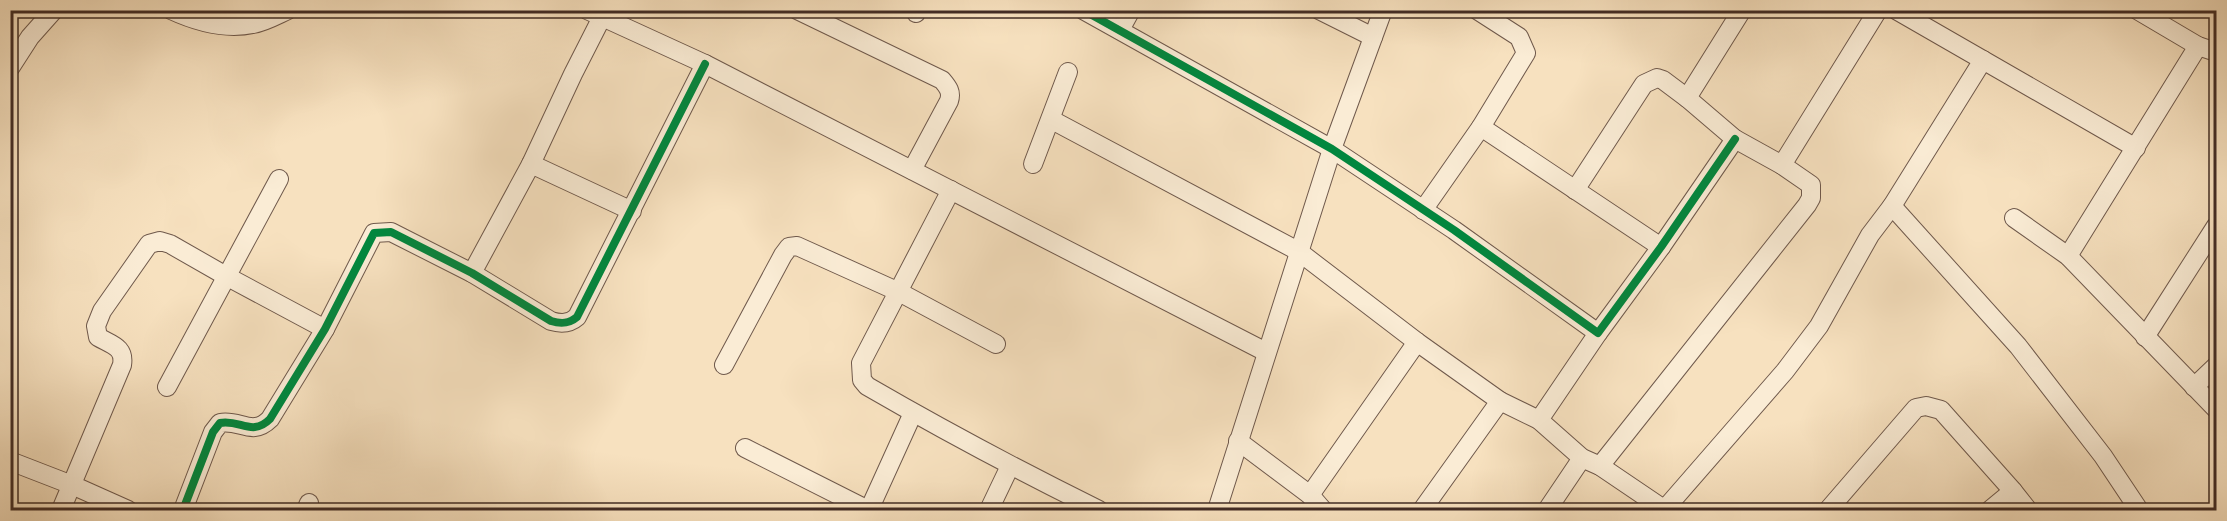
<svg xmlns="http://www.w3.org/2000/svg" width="2227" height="521" viewBox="0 0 2227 521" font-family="'Gentium Book Plus',serif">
	<rect width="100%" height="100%" fill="#f7e1bf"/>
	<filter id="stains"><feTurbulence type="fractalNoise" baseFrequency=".00333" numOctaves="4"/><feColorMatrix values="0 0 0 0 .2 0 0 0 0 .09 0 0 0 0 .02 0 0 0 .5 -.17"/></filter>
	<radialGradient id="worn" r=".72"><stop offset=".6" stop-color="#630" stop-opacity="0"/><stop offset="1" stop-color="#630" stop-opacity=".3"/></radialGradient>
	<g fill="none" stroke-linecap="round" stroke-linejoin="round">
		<g stroke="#6f594c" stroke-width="20">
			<g id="minor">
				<path d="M171 10C197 22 225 30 253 24 265 22 277 15 288 10"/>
				<polyline points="587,10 705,64 1266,352"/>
				<path d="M797 10 942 80C948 87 952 92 949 101L912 170"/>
				<polyline points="1083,10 1332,149 1454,230 1598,333 1661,247 1735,139"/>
				<polyline points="1319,10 1373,37"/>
				<polyline points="1896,10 2136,148"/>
				<polyline points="2137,10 2198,46 2216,52"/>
				<polyline points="916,13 917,10"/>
				<polyline points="1120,30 1131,10"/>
				<polyline points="10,68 30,37 54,10"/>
				<polyline points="1687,98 1742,10"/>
				<polyline points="1052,120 1298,251 1417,342 1500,401 1539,420 1582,458 1600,466 1665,510"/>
				<polyline points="1481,127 1661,247"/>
				<polyline points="531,164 632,211"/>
				<polyline points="1033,164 1068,72"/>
				<polyline points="1782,165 1878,10"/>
				<path d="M951 190 861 363 862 380 867 386C943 430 1020 471 1099 510"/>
				<polyline points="1575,190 1644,84 1657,78 1663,80 1687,98 1735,139 1782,165 1811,185 1811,198 1807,205 1600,466"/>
				<polyline points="1892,206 2018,346 2103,456 2139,510"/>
				<polyline points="1423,210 1481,127 1526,53 1519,37 1477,10"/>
				<polyline points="2014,218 2068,256 2216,409"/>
				<polyline points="2068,256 2198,46"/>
				<polyline points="472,273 531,164 573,74 602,17"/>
				<polyline points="2145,337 2216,226"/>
				<polyline points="724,365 783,255 789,247 797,246 899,292 996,344"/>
				<polyline points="167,387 279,179"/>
				<polyline points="2194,387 2216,366"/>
				<polyline points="1539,420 1598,333"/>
				<polyline points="1238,441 1310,495 1323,510"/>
				<polyline points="745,448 868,510"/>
				<polyline points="10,461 72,485 128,510"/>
				<polyline points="1310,495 1417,342"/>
				<path d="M61 510 122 365C125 347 112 345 98 337L96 326 102 311 149 244 160 241 170 244 226 276 325 329"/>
				<path d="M183 510 213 432 220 423C240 419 252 437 270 419L325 329 374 233 391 232 472 273 551 321C561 324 569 324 577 317L705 64"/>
				<polyline points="306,510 309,503"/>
				<polyline points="869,510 913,413"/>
				<polyline points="989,510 1010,466"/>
				<polyline points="1217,510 1332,149 1383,10"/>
				<polyline points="1422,510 1500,401"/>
				<polyline points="1547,510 1582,458"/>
				<polyline points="1664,510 1785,371 1819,326 1870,235 1892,206 1983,60"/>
				<polyline points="1828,510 1916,408 1926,406 1941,410 2013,491 2028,510"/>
				<polyline points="1990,510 2013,491"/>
			</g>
		</g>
		<use href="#minor" stroke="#faecd5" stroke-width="18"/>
		<g stroke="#faecd5" stroke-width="11">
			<g id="cycleway">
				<polyline points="1083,10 1332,149 1454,230 1598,333 1661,247 1735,139"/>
				<path d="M183 510 213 432 220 423C240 419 252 437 270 419L325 329 374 233 391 232 472 273 551 321C561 324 569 324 577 317L705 64"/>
			</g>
		</g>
		<use href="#cycleway" stroke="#00873e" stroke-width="8"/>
	</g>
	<rect width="2227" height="521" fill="none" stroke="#f7e1bf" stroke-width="36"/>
	<rect x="12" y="12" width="2203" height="497" fill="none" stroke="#422c25" stroke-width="3"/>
	<rect x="18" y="18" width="2191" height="485" fill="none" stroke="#422c25" stroke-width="1.5"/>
	<rect width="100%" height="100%" filter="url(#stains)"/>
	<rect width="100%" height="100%" fill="url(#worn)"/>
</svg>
